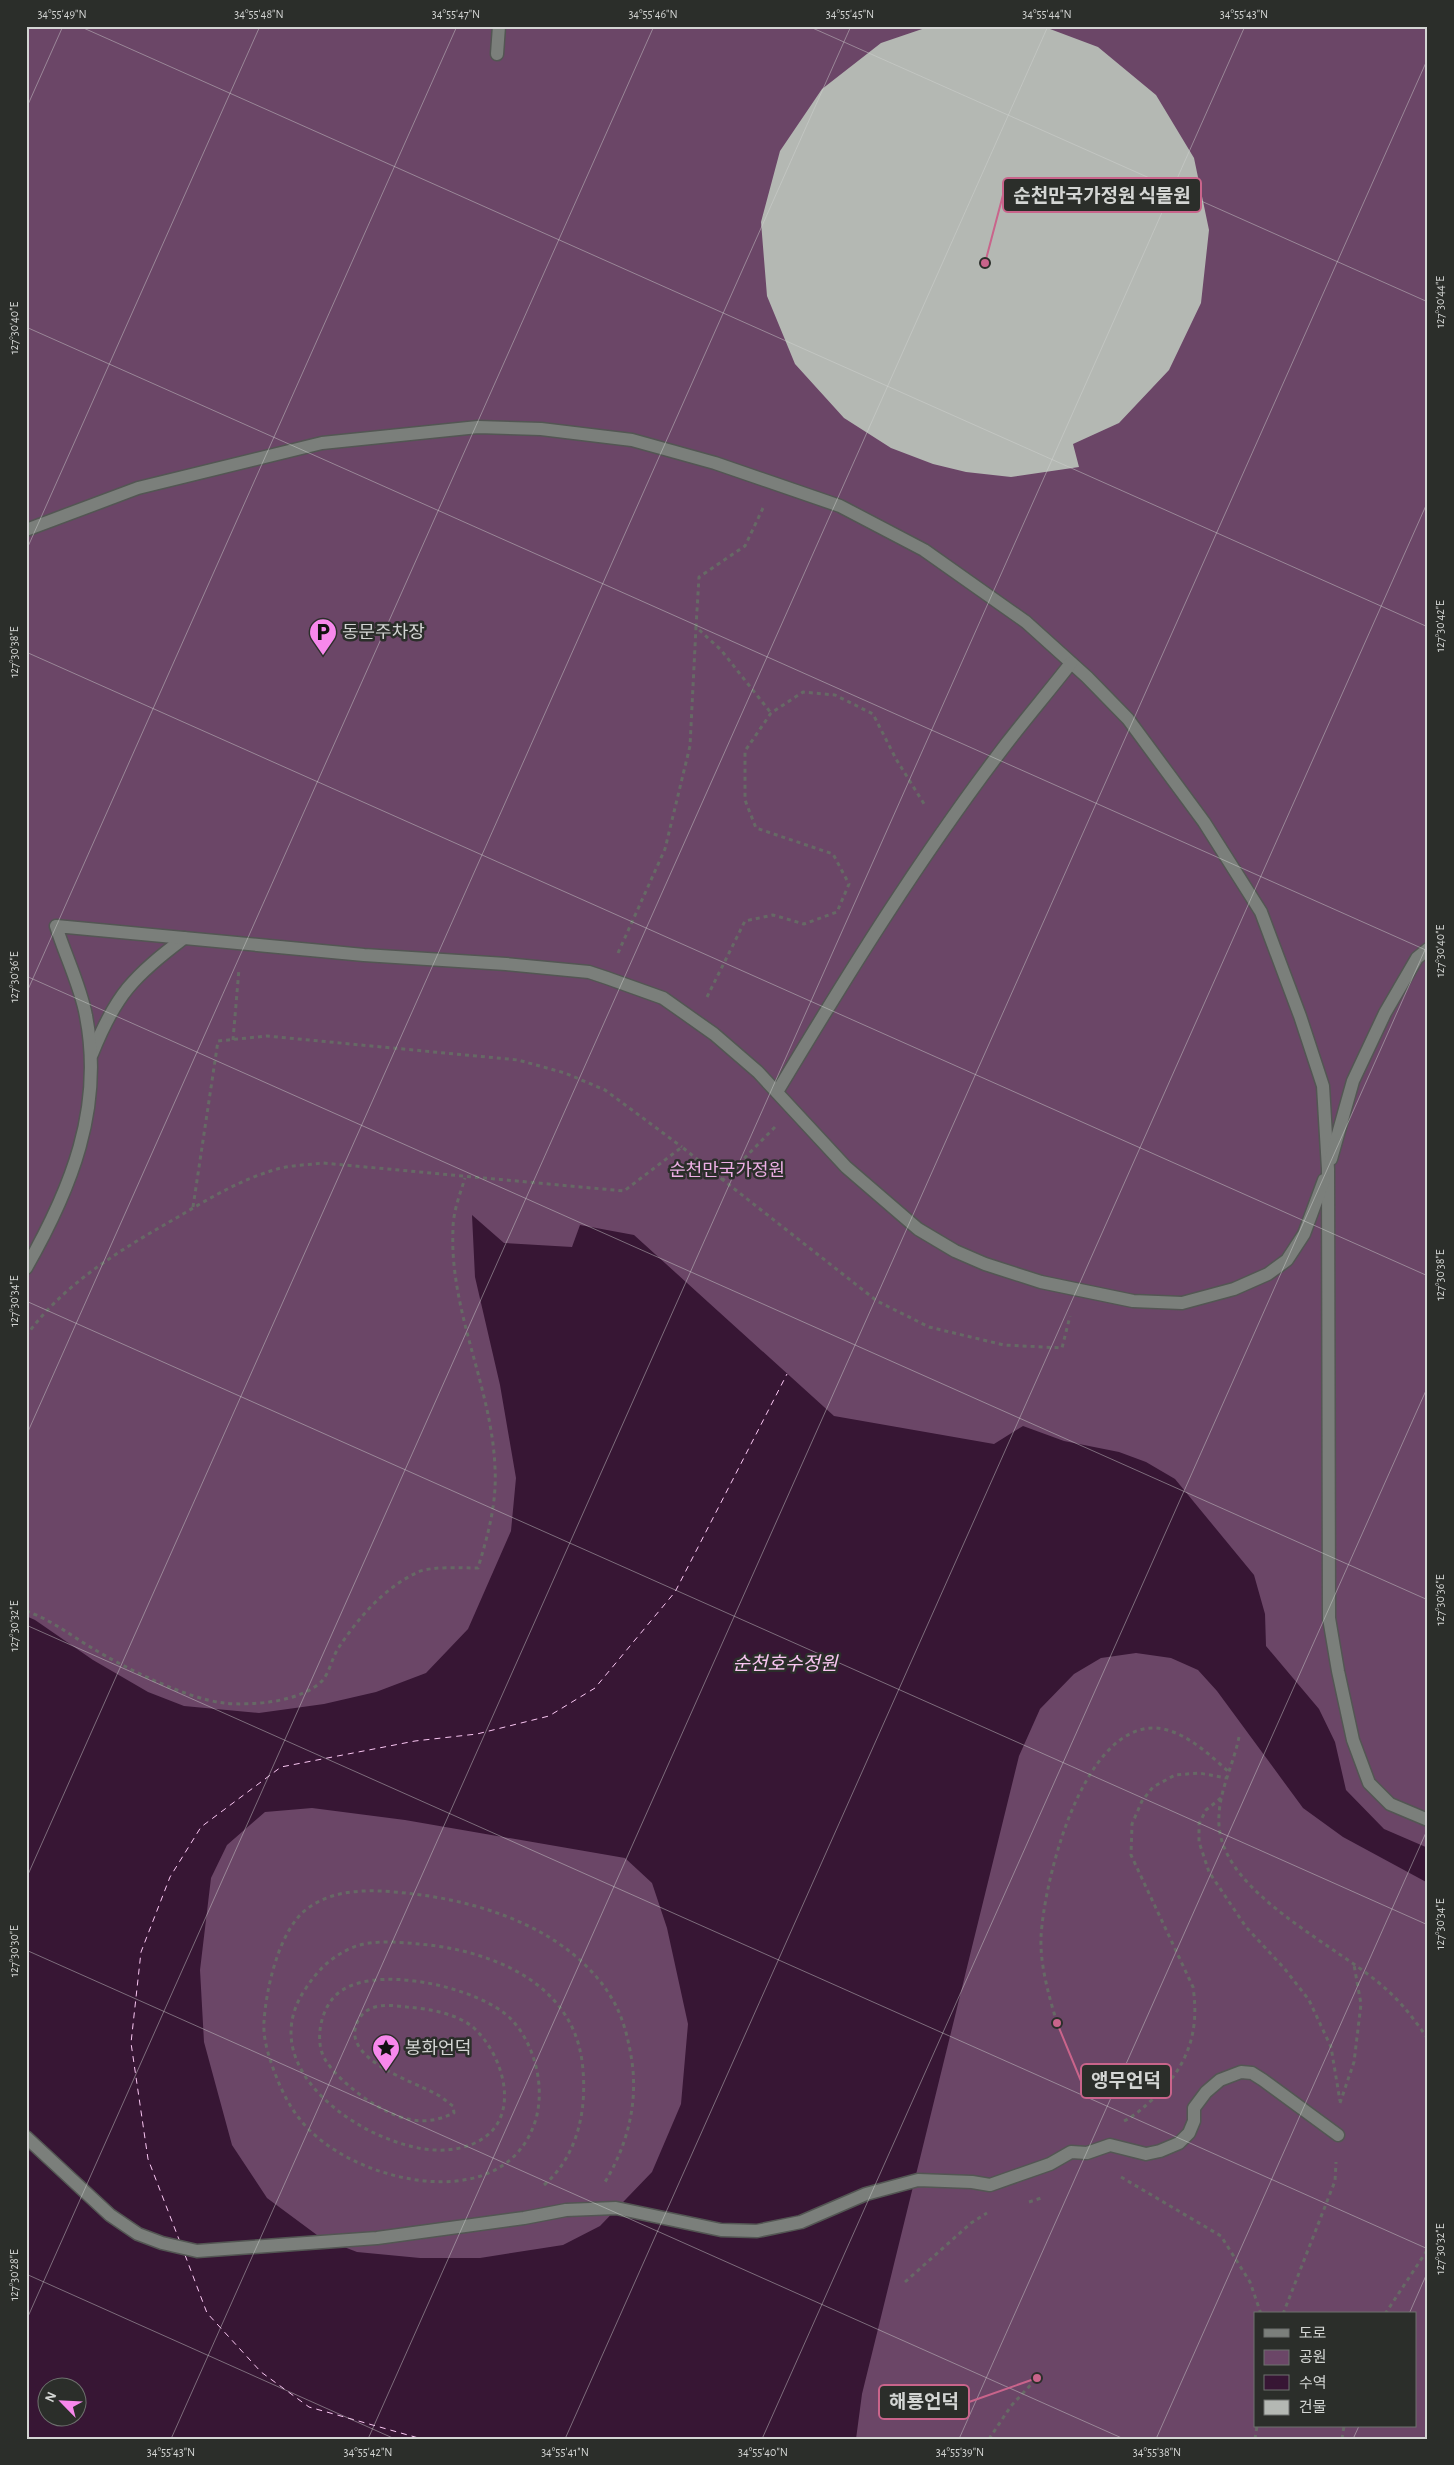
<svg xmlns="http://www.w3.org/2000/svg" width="1454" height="2465" viewBox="0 0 1454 2465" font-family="'Alegreya Sans','Noto Sans KR',sans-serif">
	<rect width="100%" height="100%" fill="#353834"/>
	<path fill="#6b4667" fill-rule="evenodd" d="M26 26H1428V2439H26ZM1255 2314H1415V2426H1255ZM48 2388H78V2418H48Z"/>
	<path fill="#371634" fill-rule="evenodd" d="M472 1215 504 1243 572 1247 580 1225 634 1235 834 1416 994 1444 1023 1426 1064 1441 1119 1452 1146 1462 1175 1479 1254 1575 1265 1614 1266 1646 1319 1709 1335 1742 1346 1790 1384 1829 1428 1848V1883L1343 1837 1303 1808 1217 1691 1198 1670 1171 1658 1136 1653 1101 1658 1074 1674 1040 1709 1019 1756 862 2394 856 2439H26V1616L35 1620 93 1660 148 1692 184 1706 259 1713 324 1704 376 1692 426 1673 468 1629 511 1531 516 1478 500 1385 475 1277ZM312 1808 405 1820 625 1858 652 1883 667 1928 688 2024 681 2104 652 2172 600 2226 563 2245 480 2258H420L357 2252 321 2238 267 2198 232 2145 204 2042 200 1970 211 1878 227 1845 265 1812ZM48 2388H78V2418H48Z"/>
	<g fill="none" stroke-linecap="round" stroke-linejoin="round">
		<g stroke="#fac7f3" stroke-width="1" stroke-dasharray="6 5" stroke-linecap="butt">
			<polyline points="180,2242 148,2159 131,2043 141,1952 170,1877 201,1827 281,1767 415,1741 477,1734 549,1716 595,1688 675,1592 787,1374"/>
			<polyline points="185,2255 207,2313 261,2372 309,2407 422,2439"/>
		</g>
	</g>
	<polygon fill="#b4b8b3" points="931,26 1042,26 1098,47 1156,95 1194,158 1209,230 1201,303 1169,370 1119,423 1073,444 1079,467 1011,477 966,472 933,464 891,448 844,418 795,364 767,296 761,222 780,151 822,89 881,43"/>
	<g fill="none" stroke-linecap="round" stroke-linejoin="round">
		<g stroke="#535653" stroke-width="15">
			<g id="street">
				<polyline points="497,54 499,26"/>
				<polyline points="26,530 138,488 322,443 478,427 541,429 632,440 715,463 840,506 924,550 1026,622 1087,677 1128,719 1204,822 1261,912 1300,1016 1323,1086 1328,1169 1329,1618 1338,1671 1353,1740 1369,1783 1390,1804 1428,1820"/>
				<path d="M92 1054C116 994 133 977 184 938"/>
				<path d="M777 1092C849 972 922 854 1007 743 1028 716 1050 690 1071 663"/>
				<polyline points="1331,1159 1353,1081 1385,1013 1417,958 1428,949"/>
				<path d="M26 1268C71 1189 104 1108 86 1016 81 987 65 955 56 926L364 955 506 964 589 972 607 978 663 998 714 1034 758 1072 846 1167 918 1229 955 1251 985 1264 1041 1282 1133 1301 1182 1303 1234 1289 1268 1274 1287 1260 1304 1234 1324 1180"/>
				<polyline points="26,2137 110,2215 138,2234 162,2243 197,2251 377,2238 524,2218 566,2210 616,2208 721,2230 757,2231 801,2222 866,2194 918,2180 972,2182 990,2185 1050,2164 1071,2152 1087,2153 1110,2145 1146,2154 1160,2151 1179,2143 1189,2133 1194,2121 1194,2108 1206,2092 1220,2080 1241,2072 1252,2073 1263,2080 1338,2135"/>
			</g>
		</g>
		<g stroke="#666965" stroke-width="3" stroke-dasharray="4 4" stroke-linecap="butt">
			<polyline points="763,508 745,546 699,577 696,627 721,650 771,713"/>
			<polyline points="618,953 665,849 690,746 696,627"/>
			<polyline points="707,997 745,921 773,915 804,924 837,912 849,884 833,854 756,828 745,800 745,751 771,713 803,692 835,695 873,714 896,759 926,807"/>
			<polyline points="233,1040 239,969"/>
			<polyline points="775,1127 723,1180 877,1301 929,1327 1004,1345 1062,1348 1070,1316"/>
			<polyline points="193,1207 218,1041 267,1036 518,1060 565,1073 605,1090 682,1147"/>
			<path d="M26 1336C65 1282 122 1249 178 1217 208 1199 240 1180 274 1170 289 1165 307 1165 323 1163L624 1191 682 1147 723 1180"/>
			<path d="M26 1611C50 1619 70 1635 92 1648 125 1668 187 1699 224 1703 252 1706 301 1702 322 1681 330 1672 332 1657 339 1647 359 1617 384 1588 418 1572 432 1566 461 1568 478 1568 488 1535 497 1503 495 1468 492 1387 449 1311 453 1229 453 1212 460 1194 465 1178"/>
			<path d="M1239 1737C1233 1767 1217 1794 1219 1825 1223 1895 1340 1946 1387 1990 1403 2004 1416 2022 1428 2039"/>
			<polyline points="1221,1798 1206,1810 1199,1824 1199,1842 1209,1872 1246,1927 1284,1968 1309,2000 1331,2047 1340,2101"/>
			<path d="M1057 2023C1049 1996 1040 1966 1041 1937 1044 1881 1082 1725 1156 1728 1184 1730 1210 1755 1230 1773"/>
			<polyline points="1340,2103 1354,2062 1361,2004 1354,1965"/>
			<path d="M1124 2121C1136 2115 1144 2107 1154 2098 1187 2067 1200 2033 1193 1987L1131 1855 1132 1824 1142 1801 1153 1787 1175 1775 1199 1773 1226 1778"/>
			<polyline points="1121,2177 1221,2236 1250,2282 1261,2314"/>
			<path d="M544 2185C579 2155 588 2106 582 2061 571 1981 489 1950 419 1944 396 1942 370 1939 349 1949 329 1959 318 1970 306 1988 264 2049 318 2105 372 2132 404 2147 441 2158 475 2143 523 2121 505 2057 474 2028 456 2013 429 2009 407 2007 390 2005 369 2002 359 2019 336 2057 412 2081 434 2093 441 2096 447 2102 453 2106L454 2113C439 2120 425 2123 408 2119 382 2114 341 2084 326 2061 314 2043 320 2011 335 1996 369 1961 480 1987 511 2019 535 2044 546 2088 535 2122 506 2209 384 2187 326 2144 299 2125 284 2099 273 2068 268 2054 263 2038 264 2022 266 1989 279 1929 308 1908 338 1886 380 1890 414 1894 489 1903 575 1933 614 2002 624 2020 629 2042 632 2062 638 2104 627 2146 605 2182"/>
			<polyline points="1029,2202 1044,2197"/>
			<polyline points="905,2282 971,2223 987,2213"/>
			<polyline points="1283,2314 1335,2181 1336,2162"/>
			<polyline points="1385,2314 1428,2249"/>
			<polyline points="989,2439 1011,2406 1037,2378"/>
			<polyline points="1255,2439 1257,2426"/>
			<polyline points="1342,2439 1344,2426"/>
		</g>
		<use href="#street" stroke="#7b7f7b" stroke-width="12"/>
	</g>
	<path fill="none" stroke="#d3d5d3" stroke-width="1" stroke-opacity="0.45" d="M79 26 1428 627M808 26 1428 302M26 109 63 26M26 327 1428 951M26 551 260 26M26 652 1428 1276M26 976 1428 1600M26 994 457 26M26 1301 1428 1925M26 1436 654 26M26 1625 1428 2249M26 1879 851 26M26 1950 1124 2439M26 2274 395 2439M1409 2314 1428 2271M26 2321 1048 26M171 2439 1245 26M368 2439 1428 58M565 2439 1428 501M762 2439 1428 943M959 2439 1428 1386M1156 2439 1428 1828M1353 2439 1359 2426"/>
	<defs>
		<g id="parking-pin" transform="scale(1.4375)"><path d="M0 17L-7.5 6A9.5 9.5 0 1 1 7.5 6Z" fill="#f788ec" stroke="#2b2e2a"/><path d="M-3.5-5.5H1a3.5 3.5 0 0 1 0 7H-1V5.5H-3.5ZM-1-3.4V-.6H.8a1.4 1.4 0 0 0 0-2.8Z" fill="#111"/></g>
		<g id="sight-pin" transform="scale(1.4375)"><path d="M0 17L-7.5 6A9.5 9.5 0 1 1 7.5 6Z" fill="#f788ec" stroke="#2b2e2a"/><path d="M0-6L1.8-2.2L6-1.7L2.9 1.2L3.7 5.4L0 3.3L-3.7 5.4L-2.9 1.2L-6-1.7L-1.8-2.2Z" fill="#111"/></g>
	</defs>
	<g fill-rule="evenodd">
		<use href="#parking-pin" x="323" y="632"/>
		<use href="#sight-pin" x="386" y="2048"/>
	</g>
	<g text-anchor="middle" stroke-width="5" stroke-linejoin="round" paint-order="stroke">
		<g font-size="18" fill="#d3d5d3" stroke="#2b2e2a" text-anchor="start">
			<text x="342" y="638">동문주차장</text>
			<text x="405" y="2054">봉화언덕</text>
		</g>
		<g font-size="18" fill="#edafe5" stroke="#2b2e2a">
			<text x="727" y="1176">순천만국가정원</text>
		</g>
		<g font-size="19" font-style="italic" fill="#fac7f3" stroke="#2b2e2a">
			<text x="785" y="1670">순천호수정원</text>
		</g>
	</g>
	<path fill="none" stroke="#c9648b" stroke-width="2" d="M985 263L1003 195M1057 2023L1081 2081M1037 2378L969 2402"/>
	<g fill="#c9648b" stroke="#2b2e2a" stroke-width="2">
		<circle cx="985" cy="263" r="5"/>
		<circle cx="1057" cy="2023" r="5"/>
		<circle cx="1037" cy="2378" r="5"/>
	</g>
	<g fill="#2b2e2a" stroke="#c9648b" stroke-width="2">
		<rect x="1003" y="178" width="198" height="34" rx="5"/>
		<rect x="1081" y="2064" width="90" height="34" rx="5"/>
		<rect x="879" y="2385" width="90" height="34" rx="5"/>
	</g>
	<g font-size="19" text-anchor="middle" font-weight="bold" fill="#d3d5d3">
		<text x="1102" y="202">순천만국가정원 식물원</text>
		<text x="1126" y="2087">앵무언덕</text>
		<text x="924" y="2408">해룡언덕</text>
	</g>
	<rect width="1454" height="2465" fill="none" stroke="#2b2e2a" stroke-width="55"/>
	<rect x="1254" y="2312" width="162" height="115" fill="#2b2e2a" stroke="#6e716e"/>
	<rect x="1264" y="2329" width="25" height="8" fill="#7b7f7b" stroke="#6e716e"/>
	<text x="1299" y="2338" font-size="15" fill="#d3d5d3">도로</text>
	<rect x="1264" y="2350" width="25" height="15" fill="#6b4667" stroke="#6e716e"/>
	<text x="1299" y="2362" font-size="15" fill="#d3d5d3">공원</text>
	<rect x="1264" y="2375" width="25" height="15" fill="#371634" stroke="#6e716e"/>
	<text x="1299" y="2388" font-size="15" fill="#d3d5d3">수역</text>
	<rect x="1264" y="2400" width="25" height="15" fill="#b4b8b3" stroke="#6e716e"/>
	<text x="1299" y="2412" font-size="15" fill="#d3d5d3">건물</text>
	<g transform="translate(62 2402) rotate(294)"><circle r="24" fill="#2b2e2a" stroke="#6e716e"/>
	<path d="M0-4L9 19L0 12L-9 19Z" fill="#f788ec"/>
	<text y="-8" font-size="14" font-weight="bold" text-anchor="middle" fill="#d3d5d3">N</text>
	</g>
	<rect x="28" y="28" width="1398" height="2410" fill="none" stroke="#d3d5d3" stroke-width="2"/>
	<g font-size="12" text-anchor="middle" fill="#d3d5d3">
		<text x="62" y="18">34°55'49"N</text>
		<text x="259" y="18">34°55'48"N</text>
		<text x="456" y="18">34°55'47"N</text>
		<text x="653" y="18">34°55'46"N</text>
		<text x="850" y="18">34°55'45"N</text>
		<text x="1047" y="18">34°55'44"N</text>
		<text x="1244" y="18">34°55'43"N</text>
		<text transform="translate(1440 302) rotate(-90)" y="4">127°30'44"E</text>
		<text transform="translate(14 328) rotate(-90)" y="4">127°30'40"E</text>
		<text transform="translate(1440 626) rotate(-90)" y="4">127°30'42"E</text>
		<text transform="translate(14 652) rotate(-90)" y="4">127°30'38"E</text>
		<text transform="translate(1440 951) rotate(-90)" y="4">127°30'40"E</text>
		<text transform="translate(14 977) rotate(-90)" y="4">127°30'36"E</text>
		<text transform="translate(1440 1275) rotate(-90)" y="4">127°30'38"E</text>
		<text transform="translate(14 1301) rotate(-90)" y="4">127°30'34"E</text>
		<text transform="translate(1440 1600) rotate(-90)" y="4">127°30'36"E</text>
		<text transform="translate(14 1626) rotate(-90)" y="4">127°30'32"E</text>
		<text transform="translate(1440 1924) rotate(-90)" y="4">127°30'34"E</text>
		<text transform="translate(14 1951) rotate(-90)" y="4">127°30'30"E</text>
		<text transform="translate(1440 2249) rotate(-90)" y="4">127°30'32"E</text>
		<text transform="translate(14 2275) rotate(-90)" y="4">127°30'28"E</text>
		<text x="171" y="2456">34°55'43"N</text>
		<text x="368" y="2456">34°55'42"N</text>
		<text x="565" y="2456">34°55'41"N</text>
		<text x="763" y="2456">34°55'40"N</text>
		<text x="960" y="2456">34°55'39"N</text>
		<text x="1157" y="2456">34°55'38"N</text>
	</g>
</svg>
